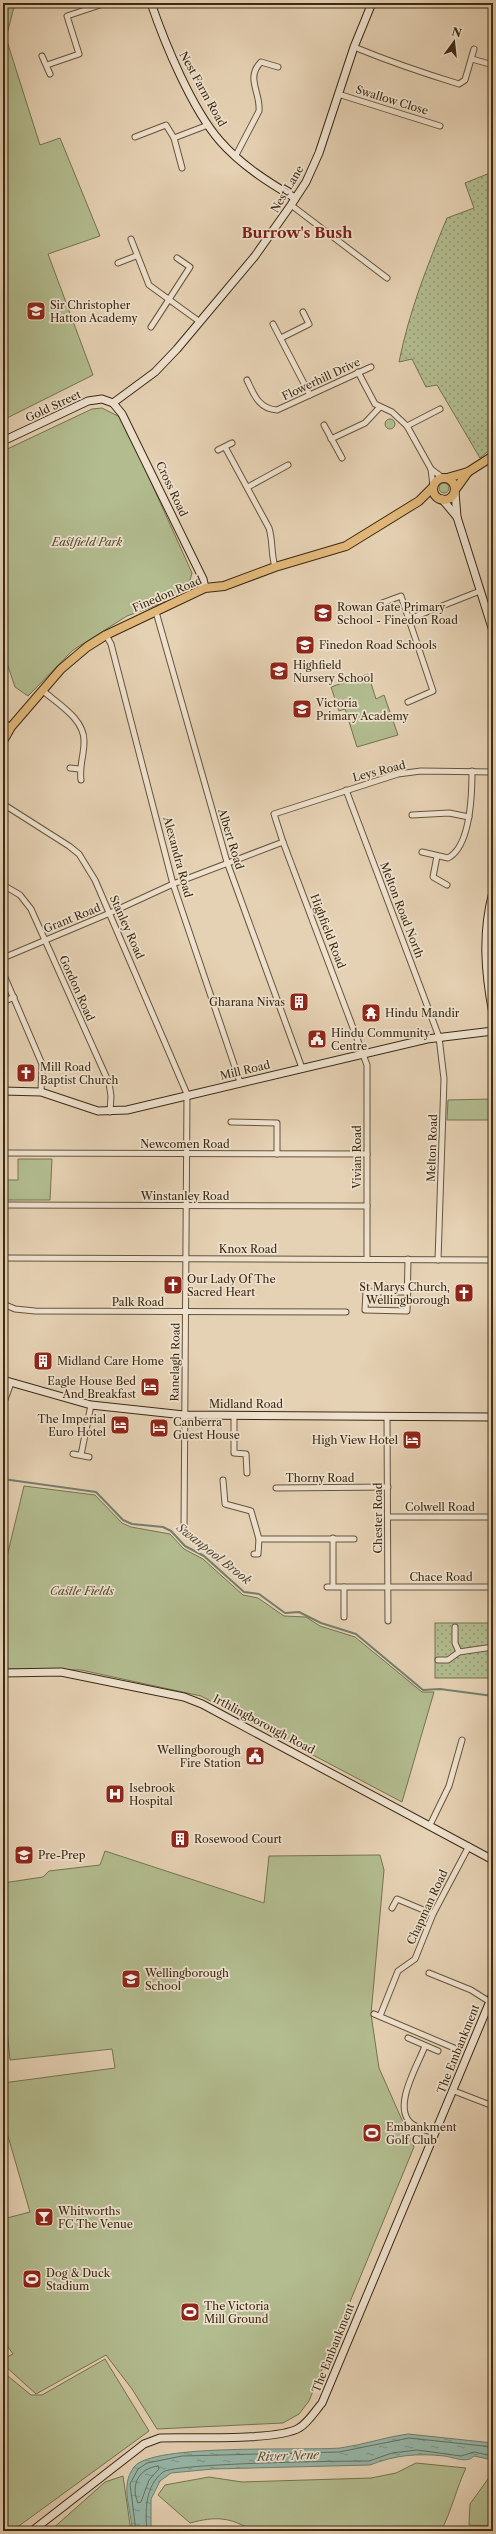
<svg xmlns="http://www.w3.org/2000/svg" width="496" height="2534" viewBox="0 0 496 2534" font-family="'Libre Caslon Text',serif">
	<defs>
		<pattern id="garden-dots" width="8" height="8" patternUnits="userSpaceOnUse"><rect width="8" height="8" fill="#b2bc8f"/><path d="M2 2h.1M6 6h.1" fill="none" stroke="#929973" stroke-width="1.8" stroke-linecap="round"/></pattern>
		<pattern id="water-ripples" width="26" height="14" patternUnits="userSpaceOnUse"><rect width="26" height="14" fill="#96b7a9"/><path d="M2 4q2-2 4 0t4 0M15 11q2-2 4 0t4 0" fill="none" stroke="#7c9588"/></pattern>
	</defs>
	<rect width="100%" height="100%" fill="#e5d1b3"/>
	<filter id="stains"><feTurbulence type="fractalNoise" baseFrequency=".005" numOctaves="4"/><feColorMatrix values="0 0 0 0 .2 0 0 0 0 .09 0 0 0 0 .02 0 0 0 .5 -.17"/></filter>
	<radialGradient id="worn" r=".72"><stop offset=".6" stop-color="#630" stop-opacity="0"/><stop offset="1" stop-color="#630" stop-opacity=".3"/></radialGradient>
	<g fill="#b2bc8f" stroke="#767350">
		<polygon points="3,3 15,3 6,38 40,145 60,138 100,236 48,254 93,375 3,420"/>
		<polygon points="102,408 122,418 192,573 188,587 168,601 127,616 73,650 28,696 15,687 3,651 3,451 92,409"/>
		<circle cx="390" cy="424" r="5"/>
		<circle cx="444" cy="488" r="5"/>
		<polygon points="368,674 376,699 384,695 398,735 357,747 345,709 339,711 331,687"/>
		<polygon points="493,1099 493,1120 447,1120 448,1100"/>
		<polygon points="18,1159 52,1159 50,1200 7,1200 7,1180 18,1180"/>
		<polygon points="24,1486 95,1495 122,1523 131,1527 170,1534 184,1549 203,1559 243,1595 258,1598 284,1616 306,1617 320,1626 355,1637 422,1692 434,1692 402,1802 201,1696 81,1670 3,1669 3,1573"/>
		<polygon points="105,1851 264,1903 269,1856 380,1855 384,1870 371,2014 379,2068 414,2147 309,2401 299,2414 283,2423 157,2429 132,2389 106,2355 36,2394 3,2364 3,2359 13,2354 3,2340 3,2219 30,2212 3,2119 3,2083 115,2068 112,2049 10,2060 3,1988 3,1883 43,1877 49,1871 100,1865"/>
		<polygon points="105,2359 149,2431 12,2531 3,2531 3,2372 31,2395 42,2395"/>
		<path d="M416 2463 466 2468C456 2489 452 2510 441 2531H253C230 2517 216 2516 190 2523L158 2495 165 2485 209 2477 242 2482 371 2478 396 2473Z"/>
		<polygon points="493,2472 493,2526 469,2525 470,2504"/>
		<polygon points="123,2476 131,2531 50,2531 105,2482"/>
	</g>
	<g fill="url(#garden-dots)" stroke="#767350">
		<path d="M493 160V447L480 458 437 385 426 387 412 359 399 362C409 312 427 266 447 218L474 208 465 183 490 173V162Z"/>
		<rect x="435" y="1623" width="58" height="55"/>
	</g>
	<path fill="url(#water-ripples)" stroke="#727f6d" d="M408 2434 493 2443V2460L474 2456C467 2464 453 2457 444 2456 418 2453 395 2455 370 2465L213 2469 171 2473 160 2481 151 2499V2531H132C132 2509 119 2487 134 2467 152 2443 305 2451 340 2448 363 2445 385 2437 408 2434Z"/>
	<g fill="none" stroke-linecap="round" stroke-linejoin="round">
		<g stroke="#68705e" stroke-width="1">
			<path d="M158 2466 159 2469 149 2480 141 2502 138 2503C130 2485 139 2468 158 2466Z"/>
			<polyline points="136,2531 130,2484 138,2469 147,2463 182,2456 339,2452 409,2438 493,2447"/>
			<path d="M147 2531C145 2511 145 2486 163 2472 176 2463 342 2461 369 2461L392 2453 417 2450 461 2456 474 2452 493 2456"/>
		</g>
		<polyline stroke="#727f6d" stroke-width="2" points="3,1479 96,1492 123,1520 132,1524 163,1527 171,1531 185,1546 204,1556 244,1592 259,1594 285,1613 299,1612 321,1623 356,1634 423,1690 440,1689 493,1696"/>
		<g stroke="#66543a" stroke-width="7">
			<g id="street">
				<polyline points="131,3 144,3"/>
				<path d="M354 47C388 61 423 73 459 84L465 80 474 49"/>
				<polyline points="42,56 50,74"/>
				<polyline points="472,59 493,65"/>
				<polyline points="47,65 79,54 67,16 106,3"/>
				<polyline points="338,94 440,126"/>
				<polyline points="135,137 166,125 174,138 182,168"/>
				<polyline points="174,138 208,125"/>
				<path d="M235 157 259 111C261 93 245 78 261 62L278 67"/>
				<polyline points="291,205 387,278"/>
				<polyline points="131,239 149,285 200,322"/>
				<polyline points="118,263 136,256"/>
				<polyline points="273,324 310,395"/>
				<polyline points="151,327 190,267 177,258"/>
				<polyline points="281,338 309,324 303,312"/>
				<polyline points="358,372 375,404 392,412 407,426 431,469 433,486"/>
				<path d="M247 380C254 395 259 409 277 410L371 367"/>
				<polyline points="324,425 342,458"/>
				<polyline points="407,426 440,409"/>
				<polyline points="331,439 365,423 379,408"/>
				<path d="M225 447 269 528C273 541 271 554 275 567"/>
				<polyline points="218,450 232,443"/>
				<polyline points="431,469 443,478"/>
				<polyline points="248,487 288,465"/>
				<polyline points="382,603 401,596 433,691 408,702"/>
				<polyline points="156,612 227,862 302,1068"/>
				<polyline points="409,619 480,591"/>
				<polyline points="106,635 111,644 173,884 240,1082"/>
				<path d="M42 690C58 704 85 719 84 742 84 756 79 766 81 780"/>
				<polyline points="3,722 11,727"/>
				<polyline points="70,768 79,769"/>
				<polyline points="346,790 439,1037 444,1079 438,1260"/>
				<polyline points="3,804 69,846 79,854 95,880 187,1094 184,1531"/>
				<polyline points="412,815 449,813 469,817"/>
				<path d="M422 852 448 858C471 846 472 794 472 771"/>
				<polyline points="437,856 433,877 447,885"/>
				<polyline points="3,885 20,895 31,909 109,1083 111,1096 110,1112"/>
				<polyline points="3,958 110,913 173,884 283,842"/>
				<polyline points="3,973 42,1064 41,1092"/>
				<polyline points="3,1002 14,997"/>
				<polyline points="231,1122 277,1123 277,1154"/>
				<polyline points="3,1153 367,1154"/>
				<polyline points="3,1205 367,1206"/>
				<polyline points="3,1258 493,1260"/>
				<polyline points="367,1259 367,1065 283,842 274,814 398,774 421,771 493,772"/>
				<polyline points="408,1292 366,1292 365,1310 407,1311 408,1259"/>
				<polyline points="3,1304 15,1309 35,1311 346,1312"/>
				<polyline points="3,1405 11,1383"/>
				<polyline points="234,1415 234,1453 246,1454 247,1473"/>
				<polyline points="387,1416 388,1621"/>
				<polyline points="73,1454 89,1457"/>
				<polyline points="81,1455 91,1405"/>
				<polyline points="223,1480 225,1504 251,1511 259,1539 258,1554 254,1554"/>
				<polyline points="276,1488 388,1487"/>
				<polyline points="388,1517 493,1517"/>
				<polyline points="333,1538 333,1586"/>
				<polyline points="259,1539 354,1539"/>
				<polyline points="327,1587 493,1587"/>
				<polyline points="344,1617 344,1587"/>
				<polyline points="455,1627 455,1643 459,1652"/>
				<polyline points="438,1660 448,1660 459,1652 493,1647"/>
				<polyline points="430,1825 449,1786 462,1740"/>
				<polyline points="392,1908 397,1899 433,1914"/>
				<polyline points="429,1973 471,1990 490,2002"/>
				<polyline points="374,2014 454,2048"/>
				<polyline points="380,2016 398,1971 415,1959 433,1914 469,1846"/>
				<polyline points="408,2038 438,2051"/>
				<path d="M425 2046C418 2065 391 2108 412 2124 418 2128 428 2131 435 2133"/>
				<polyline points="454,2091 493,2106"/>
			</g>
		</g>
		<g stroke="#3b2a12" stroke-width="9">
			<g id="secondary">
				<path d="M151 3C165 44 192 109 220 141 241 165 268 182 295 198"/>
				<polyline points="113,403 155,372 177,349 255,256 291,205 306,182 319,153 354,47 372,3"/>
				<polyline points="3,441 88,401 102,399 113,403 122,414 203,579 205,588"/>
				<polyline points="455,492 457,517"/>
				<polyline points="442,499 457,517 493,631"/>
				<path d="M493 892C482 933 485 972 493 1014"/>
				<polyline points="3,1091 41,1092 98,1111 127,1110 427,1039 493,1031"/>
				<polyline points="3,1380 91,1405 184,1415 493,1417"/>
				<polyline points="3,1673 61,1672 184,1697 202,1704 493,1860"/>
				<path d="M32 2531 144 2444 160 2438C190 2437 277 2441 299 2428 308 2423 315 2411 322 2403L493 1994"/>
			</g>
		</g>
		<g stroke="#3b2a12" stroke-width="10">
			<g id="primary">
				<polyline points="447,478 468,472 493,456"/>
				<circle cx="444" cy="489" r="11"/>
				<polyline points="455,490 468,472"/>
				<polyline points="3,741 11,727 61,669 87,647 106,635 205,588 224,586 275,567 346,546 419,501 433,487"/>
			</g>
		</g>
		<use href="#street" stroke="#eee1ce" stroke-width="5"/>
		<use href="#secondary" stroke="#eee1ce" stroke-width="7"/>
		<use href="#primary" stroke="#e2b87a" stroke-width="8"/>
	</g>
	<defs>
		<g id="school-square" transform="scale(1)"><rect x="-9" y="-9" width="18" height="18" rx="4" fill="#8f2418" stroke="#eee1ce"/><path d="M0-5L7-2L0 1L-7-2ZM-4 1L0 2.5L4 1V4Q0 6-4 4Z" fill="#fff"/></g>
		<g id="building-square" transform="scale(1)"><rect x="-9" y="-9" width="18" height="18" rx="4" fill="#8f2418" stroke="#eee1ce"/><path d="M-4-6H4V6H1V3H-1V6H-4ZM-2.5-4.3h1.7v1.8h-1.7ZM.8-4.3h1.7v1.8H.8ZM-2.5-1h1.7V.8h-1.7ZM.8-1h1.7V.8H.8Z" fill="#fff"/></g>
		<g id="temple-square" transform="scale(1)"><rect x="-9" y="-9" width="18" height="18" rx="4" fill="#8f2418" stroke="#eee1ce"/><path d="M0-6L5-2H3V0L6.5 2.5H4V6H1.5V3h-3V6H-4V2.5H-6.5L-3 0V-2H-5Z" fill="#fff"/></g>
		<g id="civic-square" transform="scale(1)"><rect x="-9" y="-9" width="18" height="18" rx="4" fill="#8f2418" stroke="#eee1ce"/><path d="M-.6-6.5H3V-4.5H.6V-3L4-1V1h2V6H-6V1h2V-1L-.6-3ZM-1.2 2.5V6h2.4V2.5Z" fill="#fff"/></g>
		<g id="church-square" transform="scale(1)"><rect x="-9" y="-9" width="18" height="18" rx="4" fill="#8f2418" stroke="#eee1ce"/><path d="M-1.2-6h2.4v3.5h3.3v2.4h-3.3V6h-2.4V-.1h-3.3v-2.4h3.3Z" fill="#fff"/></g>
		<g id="hotel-square" transform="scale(1)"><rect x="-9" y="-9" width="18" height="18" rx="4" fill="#8f2418" stroke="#eee1ce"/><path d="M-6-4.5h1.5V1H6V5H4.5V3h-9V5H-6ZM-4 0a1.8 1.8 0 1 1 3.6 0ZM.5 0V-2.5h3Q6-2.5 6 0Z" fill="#fff"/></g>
		<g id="hospital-square" transform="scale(1)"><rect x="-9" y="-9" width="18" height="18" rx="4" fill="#8f2418" stroke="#eee1ce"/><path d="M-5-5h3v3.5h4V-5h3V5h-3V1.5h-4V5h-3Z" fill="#fff"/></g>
		<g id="stadium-square" transform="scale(1)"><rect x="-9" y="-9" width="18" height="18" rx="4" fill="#8f2418" stroke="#eee1ce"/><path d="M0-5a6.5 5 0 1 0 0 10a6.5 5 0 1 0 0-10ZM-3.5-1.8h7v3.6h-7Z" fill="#fff"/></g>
		<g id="bar-square" transform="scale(1)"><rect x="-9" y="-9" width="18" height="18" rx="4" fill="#8f2418" stroke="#eee1ce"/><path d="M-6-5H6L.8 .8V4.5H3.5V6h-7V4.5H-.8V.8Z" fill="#fff"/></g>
	</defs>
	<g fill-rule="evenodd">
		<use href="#school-square" x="36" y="311"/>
		<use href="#school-square" x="323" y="613"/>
		<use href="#school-square" x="305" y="645"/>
		<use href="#school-square" x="279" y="671"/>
		<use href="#school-square" x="302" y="709"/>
		<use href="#building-square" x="299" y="1002"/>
		<use href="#temple-square" x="371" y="1013"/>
		<use href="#civic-square" x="317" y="1039"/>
		<use href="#church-square" x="26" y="1073"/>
		<use href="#church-square" x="173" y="1285"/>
		<use href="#church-square" x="464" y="1293"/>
		<use href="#building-square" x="43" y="1361"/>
		<use href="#hotel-square" x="150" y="1387"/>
		<use href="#hotel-square" x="120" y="1425"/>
		<use href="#hotel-square" x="159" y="1428"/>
		<use href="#hotel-square" x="412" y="1440"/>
		<use href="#civic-square" x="255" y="1756"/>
		<use href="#hospital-square" x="115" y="1794"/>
		<use href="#building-square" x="180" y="1839"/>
		<use href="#school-square" x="24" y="1855"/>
		<use href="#school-square" x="131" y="1979"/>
		<use href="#stadium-square" x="372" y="2133"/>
		<use href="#bar-square" x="44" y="2217"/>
		<use href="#stadium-square" x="32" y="2279"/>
		<use href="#stadium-square" x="190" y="2312"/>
	</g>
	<g text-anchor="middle" stroke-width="3.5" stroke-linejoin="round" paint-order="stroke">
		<g font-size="11" fill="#3b2a12" stroke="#eee1ce">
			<text transform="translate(203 89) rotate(61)" y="4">Nest Farm Road</text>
			<text transform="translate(392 100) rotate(17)" y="4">Swallow Close</text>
			<text transform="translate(287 189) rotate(-59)" y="4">Nest Lane</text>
			<text transform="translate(321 379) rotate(-25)" y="4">Flowerhill Drive</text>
			<text transform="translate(53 406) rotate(-25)" y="4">Gold Street</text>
			<text transform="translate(172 489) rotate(65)" y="4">Cross Road</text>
			<text transform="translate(167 594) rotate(-23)" y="4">Finedon Road</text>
			<text transform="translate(379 771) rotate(-14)" y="4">Leys Road</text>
			<text transform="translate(231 839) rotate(73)" y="4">Albert Road</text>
			<text transform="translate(178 857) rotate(75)" y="4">Alexandra Road</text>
			<text transform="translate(402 910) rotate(69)" y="4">Melton Road North</text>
			<text transform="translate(72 918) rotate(-22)" y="4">Grant Road</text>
			<text transform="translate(127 927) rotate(66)" y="4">Stanley Road</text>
			<text transform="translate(328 931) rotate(69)" y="4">Highfield Road</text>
			<text transform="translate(77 988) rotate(66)" y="4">Gordon Road</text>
			<text transform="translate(245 1070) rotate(-13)" y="4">Mill Road</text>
			<text x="185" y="1148">Newcomen Road</text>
			<text transform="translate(432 1148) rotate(-88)" y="4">Melton Road</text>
			<text transform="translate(357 1157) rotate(-90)" y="4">Vivian Road</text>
			<text x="185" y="1200">Winstanley Road</text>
			<text x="248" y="1253">Knox Road</text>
			<text x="138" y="1306">Palk Road</text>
			<text transform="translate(175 1362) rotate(-89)" y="4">Ranelagh Road</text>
			<text x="246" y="1408">Midland Road</text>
			<text x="320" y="1482">Thorny Road</text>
			<text x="440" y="1511">Colwell Road</text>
			<text transform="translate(378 1518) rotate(-90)" y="4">Chester Road</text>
			<text x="441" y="1581">Chace Road</text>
			<text transform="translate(264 1724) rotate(28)" y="4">Irthlingborough Road</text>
			<text transform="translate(427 1907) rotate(-65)" y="4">Chapman Road</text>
			<text transform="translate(458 2049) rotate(-68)" y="4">The Embankment</text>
			<text transform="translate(333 2348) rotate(-68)" y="4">The Embankment</text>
		</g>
		<g font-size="11" fill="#3b2a12" stroke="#eee1ce" text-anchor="start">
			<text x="50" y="309">Sir Christopher<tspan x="50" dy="13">Hatton Academy</tspan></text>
			<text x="337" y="611">Rowan Gate Primary<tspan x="337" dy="13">School - Finedon Road</tspan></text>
			<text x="319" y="649">Finedon Road Schools</text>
			<text x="293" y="669">Highfield<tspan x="293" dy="13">Nursery School</tspan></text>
			<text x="316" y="707">Victoria<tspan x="316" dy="13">Primary Academy</tspan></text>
			<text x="285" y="1006" text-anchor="end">Gharana Nivas</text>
			<text x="385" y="1017">Hindu Mandir</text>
			<text x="331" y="1037">Hindu Community<tspan x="331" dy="13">Centre</tspan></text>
			<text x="40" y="1071">Mill Road<tspan x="40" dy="13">Baptist Church</tspan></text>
			<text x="187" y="1283">Our Lady Of The<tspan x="187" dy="13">Sacred Heart</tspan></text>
			<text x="450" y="1291" text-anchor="end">St Marys Church,<tspan x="450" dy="13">Wellingborough</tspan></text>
			<text x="57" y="1365">Midland Care Home</text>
			<text x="136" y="1385" text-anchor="end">Eagle House Bed<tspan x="136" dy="13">And Breakfast</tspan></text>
			<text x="106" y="1423" text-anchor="end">The Imperial<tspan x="106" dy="13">Euro Hotel</tspan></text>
			<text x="173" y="1426">Canberra<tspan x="173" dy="13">Guest House</tspan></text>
			<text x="398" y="1444" text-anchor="end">High View Hotel</text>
			<text x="241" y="1754" text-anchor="end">Wellingborough<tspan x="241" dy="13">Fire Station</tspan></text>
			<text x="129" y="1792">Isebrook<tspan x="129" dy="13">Hospital</tspan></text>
			<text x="194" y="1843">Rosewood Court</text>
			<text x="38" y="1859">Pre-Prep</text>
			<text x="145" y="1977">Wellingborough<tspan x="145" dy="13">School</tspan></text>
			<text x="386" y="2131">Embankment<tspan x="386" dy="13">Golf Club</tspan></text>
			<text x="58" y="2215">Whitworths<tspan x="58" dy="13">FC The Venue</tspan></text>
			<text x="46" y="2277">Dog &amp; Duck<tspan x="46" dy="13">Stadium</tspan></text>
			<text x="204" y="2310">The Victoria<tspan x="204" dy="13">Mill Ground</tspan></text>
		</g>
		<g font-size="11" font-style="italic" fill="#53472b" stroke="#eee1ce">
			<text x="87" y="546">Eastfield Park</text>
			<text x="82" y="1595">Castle Fields</text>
		</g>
		<g font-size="12" font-style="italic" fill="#524d38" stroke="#eee1ce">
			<text transform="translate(214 1554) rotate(38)" y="4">Swanpool Brook</text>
			<text transform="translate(288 2456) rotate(-2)" y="4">River Nene</text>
		</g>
		<g font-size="15" font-weight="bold" fill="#7a1f14" stroke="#eee1ce">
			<text x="297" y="238">Burrow's Bush</text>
		</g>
	</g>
	<rect width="496" height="2534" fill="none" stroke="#e5d1b3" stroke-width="16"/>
	<rect x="4" y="4" width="488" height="2526" fill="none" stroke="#3b2a12" stroke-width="2"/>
	<rect x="8" y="8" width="480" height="2518" fill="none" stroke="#3b2a12"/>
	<g transform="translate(454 42) rotate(15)" stroke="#eee1ce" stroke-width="3" paint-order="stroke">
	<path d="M0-3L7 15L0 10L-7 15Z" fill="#3b2a12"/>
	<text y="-6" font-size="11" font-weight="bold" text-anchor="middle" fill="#3b2a12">N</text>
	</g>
	<rect width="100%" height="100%" filter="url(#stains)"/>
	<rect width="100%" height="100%" fill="url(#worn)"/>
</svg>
